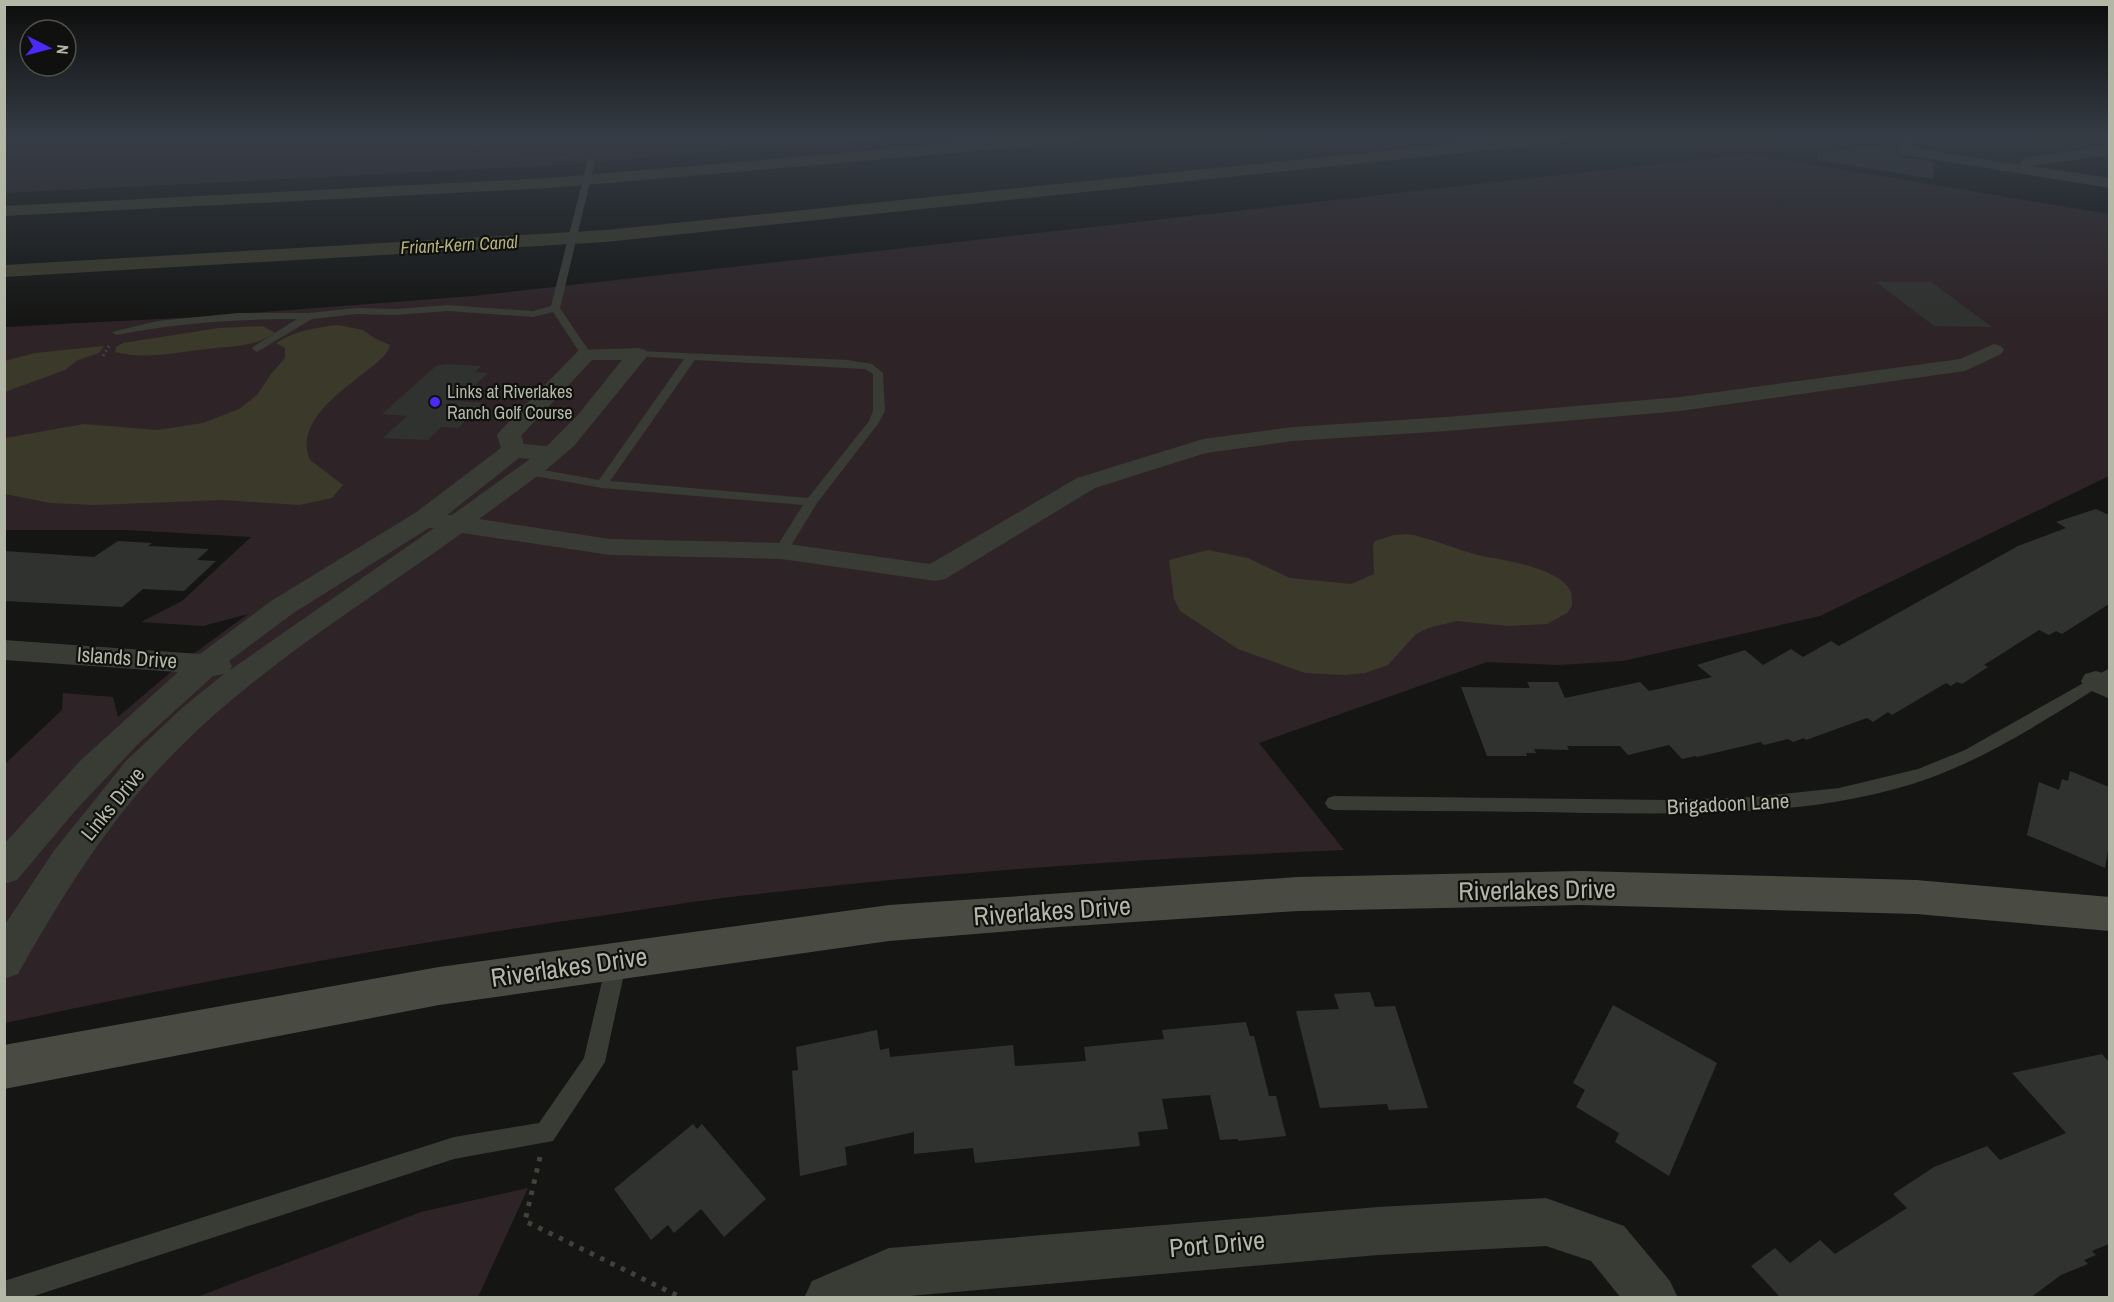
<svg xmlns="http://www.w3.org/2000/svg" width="2114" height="1302" viewBox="0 0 2114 1302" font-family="'Archivo Narrow',sans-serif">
	<rect width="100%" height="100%" fill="#151614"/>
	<g fill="#2e2427">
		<polygon points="5,138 890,138 542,166 5,193"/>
		<path d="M1748 154 2109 214V476L1820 616 1623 661 1559 665 1487 662 1259 743 1344 850C1145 858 946 872 748 895 699 900 649 909 600 916 400 944 202 981 5 1023V764L62 710 63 693 113 697 118 717 185 660 248 614 203 626 141 622 182 601 251 537 126 530H5V327L197 317 473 296Z"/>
		<polygon points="528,1188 478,1297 197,1297 421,1212"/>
	</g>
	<g fill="#3a392a">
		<path d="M338 325 363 330 374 338 390 345C388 355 376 363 369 369 344 389 293 422 310 460L343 485 332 498 299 505 223 500 95 505 50 503 5 494V438L84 424 157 430 203 423 239 409 257 395 271 374 285 358V348L276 343C294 331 318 327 338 325Z"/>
		<path d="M263 326 275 333C255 347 231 346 208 349 176 352 147 360 115 352L116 347 123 343 219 328Z"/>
		<polygon points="104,346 99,353 78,360 65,370 5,392 5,361 35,353"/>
		<path d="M1407 534C1432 538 1454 549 1478 555 1501 560 1560 567 1571 592 1572 595 1572 602 1572 606L1567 613 1547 624 1508 626 1457 621 1428 628 1416 634 1388 665 1365 673 1344 675 1305 673 1238 649 1180 611 1174 599 1169 560 1208 550 1248 558 1290 578 1351 584 1374 574 1373 545 1375 541 1394 535Z"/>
	</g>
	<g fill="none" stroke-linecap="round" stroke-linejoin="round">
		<g fill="#3a392a" fill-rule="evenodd">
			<polygon points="1017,138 1079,138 1071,143 550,188 4,216 4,206 550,178"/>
			<polygon points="1511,138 1564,138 1556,143 606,242 4,277 4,265 606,230"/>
		</g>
	</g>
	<g fill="#30322f">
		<polygon points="1899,144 1896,146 1897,156 1934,162 1933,179 1817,160 1817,153"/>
		<polygon points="1876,282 1931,282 1992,327 1934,326"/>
		<polygon points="445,364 481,366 475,372 488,373 459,401 484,403 458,428 441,427 428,440 383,438 407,416 382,414 436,366"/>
		<polygon points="2096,509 2109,515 2109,604 2062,634 2056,631 2049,635 2039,630 1984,665 1988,667 1962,684 1957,682 1951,686 1946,683 1892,715 1888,712 1873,722 1867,718 1806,740 1804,738 1793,742 1788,739 1764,745 1761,742 1697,757 1695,756 1682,759 1669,745 1628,755 1620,746 1567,746 1569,750 1534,749 1536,753 1526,753 1527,756 1487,756 1461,687 1530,688 1527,682 1558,682 1565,698 1640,682 1649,691 1712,677 1697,665 1745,650 1763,665 1791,649 1803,657 1831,641 1839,646 2018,546 2066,528 2056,522"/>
		<polygon points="118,541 152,543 148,546 209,549 197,560 216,561 184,591 143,589 122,607 4,601 4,551 94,557"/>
		<polygon points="2070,771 2109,787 2109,844 2105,868 2027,835 2039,782 2059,790 2062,779 2068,781"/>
		<polygon points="1370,992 1375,1007 1395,1006 1428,1108 1389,1110 1387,1104 1320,1108 1296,1011 1339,1009 1334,994"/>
		<polygon points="1613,1005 1717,1063 1669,1176 1615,1142 1619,1133 1576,1107 1585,1090 1573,1083"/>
		<polygon points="1246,1022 1250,1036 1254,1036 1269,1096 1276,1096 1286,1136 1238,1141 1238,1139 1220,1140 1210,1095 1162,1099 1168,1129 1138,1132 1140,1146 975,1163 973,1148 914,1154 914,1132 845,1147 847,1165 800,1176 792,1071 798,1070 796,1047 877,1030 880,1050 889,1048 890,1057 1013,1045 1015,1066 1086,1061 1084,1047 1164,1039 1162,1030"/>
		<polygon points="2102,1054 2109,1062 2109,1244 2092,1251 2096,1255 2084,1260 2088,1264 2061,1275 2030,1298 1781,1298 1751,1266 1775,1248 1790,1263 1820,1240 1835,1254 1907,1208 1893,1194 1934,1167 1987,1146 2000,1160 2066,1133 2012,1073"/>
		<polygon points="693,1124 697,1129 702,1124 766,1199 724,1237 701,1209 674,1233 668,1225 651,1240 614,1189"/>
	</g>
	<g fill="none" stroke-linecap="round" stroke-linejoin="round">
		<polyline stroke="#40423b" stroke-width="2" stroke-dasharray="1.5 2" stroke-linecap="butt" points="484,138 469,144 521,157 573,157"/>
		<polyline stroke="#40423b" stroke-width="3" stroke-dasharray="2 3" stroke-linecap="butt" points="103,356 109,346"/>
		<polyline stroke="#40423b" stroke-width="5" stroke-dasharray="4.5 7" stroke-linecap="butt" points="540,1157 525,1221 682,1298"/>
		<g fill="#393b35" fill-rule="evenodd">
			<path d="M588 159 595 161 560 308 591 354 590 356H582L553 312 533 317 448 311 396 315 357 314 312 319 257 352 252 349 253 347 297 319C237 319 176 323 117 335L112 332 157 321 238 313H309L357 308 396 309 448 305 533 311 551 306Z"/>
			<path d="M638 351 848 360 872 364 883 373 885 411 878 424 817 503 786 554 781 555 774 551 803 505 602 488 523 474V468L527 467 599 480 684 359 634 356 633 354ZM695 360 865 369 873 374V411L869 421 808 498 610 481Z"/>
			<path d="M2110 668V680C2051 716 1995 754 1930 778 1820 817 1699 814 1584 813 1501 811 1417 811 1334 810L1328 808 1325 803 1328 798 1334 796 1669 800 1754 797 1839 788 1918 769 1965 750Z"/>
			<polygon points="617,952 624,954 627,960 605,1062 553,1141 454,1159 28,1298 4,1298 4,1281 454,1137 539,1123 584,1058 607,960 610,954"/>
		</g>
		<g fill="#393b35" fill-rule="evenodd">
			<polygon points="1905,143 1910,144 1912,148 2022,165 2020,162 2023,159 2028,157 2110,146 2110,155 2031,166 2110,178 2110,188 1899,154 1898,147"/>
			<path d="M1994 344 2001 346 2004 350 2001 354 1965 371 1680 411 1447 431 1293 441 1206 453 1095 488 945 579 935 581 781 559 610 555 462 533C366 602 262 665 178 749 112 815 63 894 18 974L4 979V926L53 852 126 761 183 707 224 674 213 676 137 745 75 811 17 880 4 884V844L81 760 178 672 4 660V640L200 654 271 601 415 513 501 448 497 435 501 430 579 350 638 348 645 350 649 354 574 446 547 469 479 519 610 539 781 543 930 564 1077 478 1203 439 1293 427 1447 417 1680 397 1960 359ZM592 360H622L577 416 549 444 546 446 524 444 521 436ZM519 458 530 459 452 515H447ZM429 528H434L230 670 232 666 229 661 292 614Z"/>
			<polygon points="2096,671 2110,675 2110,699 2085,688 2081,681 2085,674"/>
			<polygon points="1546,1198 1624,1226 1670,1281 1678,1298 1621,1298 1591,1261 1546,1246 1378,1255 887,1298 804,1298 812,1281 889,1248 1378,1207"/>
		</g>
		<polygon fill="#494b43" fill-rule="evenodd" points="1580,871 1916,880 2110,897 2110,931 1916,914 1580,905 1298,911 1059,927 889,941 439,1005 4,1089 4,1045 439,967 889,905 1298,877"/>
	</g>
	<linearGradient id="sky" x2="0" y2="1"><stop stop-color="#0c0c0b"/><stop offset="0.43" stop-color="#353c45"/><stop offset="1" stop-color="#353c45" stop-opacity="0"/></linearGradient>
	<rect width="2114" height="320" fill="url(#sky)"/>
	<circle fill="#4c28fa" stroke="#10110f" stroke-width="2" cx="435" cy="402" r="6"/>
	<g text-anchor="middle" stroke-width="4.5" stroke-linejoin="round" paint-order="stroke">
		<g font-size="18" font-style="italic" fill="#b4b27a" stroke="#10110f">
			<text transform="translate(459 245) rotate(-3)" y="6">Friant-Kern Canal</text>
		</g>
		<g font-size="18" fill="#b3b7a5" stroke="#10110f" text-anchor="start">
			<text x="447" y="398">Links at Riverlakes<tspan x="447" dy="21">Ranch Golf Course</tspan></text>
		</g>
		<g font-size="21" fill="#b3b7a5" stroke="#10110f">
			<text transform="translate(127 658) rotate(4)" y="7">Islands Drive</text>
			<text transform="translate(113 804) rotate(-51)" y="7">Links Drive</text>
			<text transform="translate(1728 804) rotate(-3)" y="7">Brigadoon Lane</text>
		</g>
		<g font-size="26" fill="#b3b7a5" stroke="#10110f">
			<text transform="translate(1537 890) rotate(-1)" y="9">Riverlakes Drive</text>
			<text transform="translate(1052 911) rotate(-4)" y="9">Riverlakes Drive</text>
			<text transform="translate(569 967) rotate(-8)" y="9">Riverlakes Drive</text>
			<text transform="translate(1217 1244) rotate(-5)" y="9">Port Drive</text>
		</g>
	</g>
	<rect width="2114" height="1302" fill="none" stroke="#b3b7a5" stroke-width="12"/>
	<g transform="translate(48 48) rotate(96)"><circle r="28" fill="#10110f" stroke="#51534b" stroke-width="1.5"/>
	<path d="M0-4.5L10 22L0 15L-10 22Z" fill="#4c28fa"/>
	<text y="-9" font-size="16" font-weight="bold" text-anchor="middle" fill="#b3b7a5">N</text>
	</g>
</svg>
